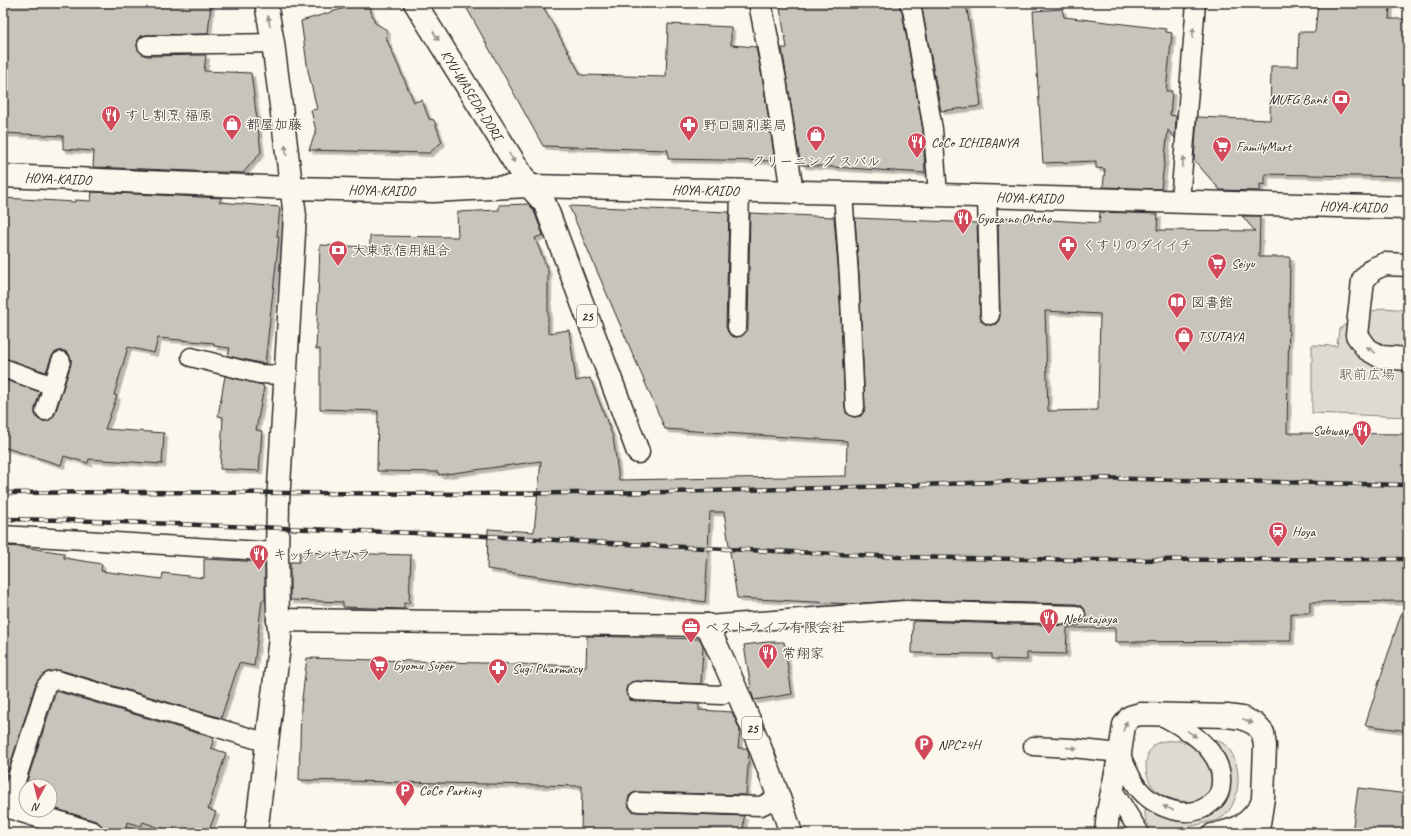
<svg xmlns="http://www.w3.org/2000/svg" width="1411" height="836" viewBox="0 0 1411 836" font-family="Caveat,'Klee One',sans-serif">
	<defs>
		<filter id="shadow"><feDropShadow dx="3.5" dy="3.5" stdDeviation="0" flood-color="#0004"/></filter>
	</defs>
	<rect width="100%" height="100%" fill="#fbf7ec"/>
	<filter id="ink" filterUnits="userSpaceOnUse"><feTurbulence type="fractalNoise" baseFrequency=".025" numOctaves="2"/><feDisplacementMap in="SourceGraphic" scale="8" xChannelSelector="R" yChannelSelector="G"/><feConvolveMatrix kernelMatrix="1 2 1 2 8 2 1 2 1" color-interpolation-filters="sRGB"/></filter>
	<g filter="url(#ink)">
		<g fill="#dddad0" stroke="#84827e">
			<polygon points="1383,308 1408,310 1408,417 1312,413 1312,345 1337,346 1339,329 1358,316"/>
			<path d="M1209 739C1214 740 1220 741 1224 744 1245 760 1242 809 1218 820L1166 832C1154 831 1144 826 1145 811L1148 809C1163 821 1196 825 1212 813 1217 810 1220 805 1223 799 1229 790 1231 781 1229 770 1226 758 1216 749 1209 739Z"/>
			<path d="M1179 741C1186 743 1195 746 1201 752 1213 764 1221 790 1201 799 1186 806 1159 798 1151 784 1143 773 1144 746 1160 742 1166 740 1173 741 1179 741Z"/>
		</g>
		<g fill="#c7c4bc" stroke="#2b2b2b" fill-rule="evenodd" filter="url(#shadow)">
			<polygon points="3,3 211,3 208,34 146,35 141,36 138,40 137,46 138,50 142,54 147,56 206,55 204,71 251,73 261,152 243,173 93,167 94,151 63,149 63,136 3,133"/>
			<polygon points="362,3 368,3 375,23 387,30 386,38 414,102 422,100 429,119 434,120 442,142 429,153 309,150 316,131 311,110 317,109 308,71 301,21"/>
			<polygon points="464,3 541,3 581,75 666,77 668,24 731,27 731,45 756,47 763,82 775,161 668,159 668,150 543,146"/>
			<polygon points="779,3 899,3 902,12 923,130 925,173 802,165 802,162 800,162 782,48 787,48"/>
			<polygon points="921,3 966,3 977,73 981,106 941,111"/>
			<polygon points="1318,3 1390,3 1389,19 1408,19 1408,173 1405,173 1405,177 1265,174 1265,185 1260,184 1260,191 1220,190 1194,160 1197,117 1270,120 1271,66 1298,66 1299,32 1315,32"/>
			<polygon points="1062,9 1064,17 1166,29 1166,32 1172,33 1166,91 1172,91 1170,115 1176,116 1175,138 1168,130 1161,189 1103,187 1105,169 1096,168 1096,161 1043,163 1033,11"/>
			<polygon points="92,192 222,198 219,202 280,207 277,237 279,237 265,364 228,356 230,348 214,346 214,343 158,338 154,353 128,347 114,395 117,396 105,429 164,433 162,464 89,459 88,463 64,456 61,465 3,447 3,379 40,392 35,408 35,414 37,418 41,421 48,421 52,418 55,414 71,364 71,359 69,354 65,351 59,351 54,353 51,358 46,372 3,358 3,198 75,202 75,200 91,201"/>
			<path d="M529 204 534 211 543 235 535 238 548 271V333L569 330 576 381 590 378 613 437 619 480 846 476 847 441 665 429 569 206 729 212 726 327 728 332 731 336 736 337 742 336 746 332 748 327 750 213 834 217 839 277 845 407 846 413 851 416 855 417 861 416 864 411 865 407 859 276 855 218 977 223 980 315 981 321 985 324 990 325 996 324 999 320 1000 315 998 224H1000V217L1099 223 1100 212 1158 214 1157 230 1255 231 1242 216H1260L1259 257H1290L1287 433 1408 434V601L1310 602V613H1291V641L1115 642V628H1067L1066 654 1027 653V660L992 659V654L912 653 913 621 1076 626 1081 624 1085 621 1086 616 1085 610 1082 606 1076 604 906 600 851 604 737 598 724 512H710L705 602 487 569 488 529 534 532 541 461 439 475 438 472 377 471 378 411 320 409V349H316L320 245 370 247V236L458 237 457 212 499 210V205ZM1045 311 1100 314 1098 410 1048 411Z"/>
			<polygon points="225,376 263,385 263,387 264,387 256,430 262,431 259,471 220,469 223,417 218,416"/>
			<polygon points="3,546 22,547 64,553 64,558 102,564 101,571 162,579 163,573 204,578 204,559 265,562 265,600 262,600 254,666 239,663 221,718 60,670 47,672 43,675 36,683 7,775 3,774"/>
			<polygon points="300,552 411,555 409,603 404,603 404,609 343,607 343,602 290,600 290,562 299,562"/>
			<polygon points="1402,611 1408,611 1408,731 1365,725"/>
			<polygon points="587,636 700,639 703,646 701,684 636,681 631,682 627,686 626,691 627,695 630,700 636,701 699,704 699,710 732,712 740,730 738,748 747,748 749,753 746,795 638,792 633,793 629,796 628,802 629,807 632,811 638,812 744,816 743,833 581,833 582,786 299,780 301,707 307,658 586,666"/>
			<polygon points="767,642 784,642 792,694 754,700 752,694 744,645"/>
			<polygon points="56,691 214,738 211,748 226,753 208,809 216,812 208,833 173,833 143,822 141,826 127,822 125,833 104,833 101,825 96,821 50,807 50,786 41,786 27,781"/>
			<polygon points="1358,788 1408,794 1408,833 1352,833"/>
		</g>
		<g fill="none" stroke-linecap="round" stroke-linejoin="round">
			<g stroke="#2b2b2b" stroke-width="21">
				<g id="service">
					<polyline points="909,3 912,9 933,129 938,195"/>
					<polyline points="147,45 273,43"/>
					<polyline points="843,193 849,276 855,407"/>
					<polyline points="987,197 990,315"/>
					<polyline points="1180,201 1196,3"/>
					<polyline points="737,327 740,190"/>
					<polyline points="191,357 259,374 286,375"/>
					<polyline points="3,368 53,386"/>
					<polyline points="45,411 61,361"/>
					<polyline points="3,535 277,552"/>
					<polyline points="707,625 906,610 1076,615"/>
					<polyline points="636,691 721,695 736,688"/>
					<path d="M1033 746 1072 748 1120 753C1125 765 1130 777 1138 788 1154 808 1190 822 1211 803 1218 798 1221 791 1221 782 1222 771 1217 760 1210 751 1197 734 1177 725 1159 714"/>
					<polyline points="1113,790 1140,833"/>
					<polyline points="638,802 761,806 779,797"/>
					<polyline points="8,806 46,686 50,682 57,680 268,743"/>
					<path d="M1212 833C1240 827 1248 823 1263 799"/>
				</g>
			</g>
			<g stroke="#2b2b2b" stroke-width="25">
				<g id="minor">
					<polyline points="760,3 775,80 792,192"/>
					<polyline points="1408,265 1385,264 1373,269 1363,280 1357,335 1367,349 1381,357 1408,359"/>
					<polyline points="278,620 707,625"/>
					<polyline points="3,805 92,833"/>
					<polyline points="256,833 280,638 278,620 277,552 278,503 295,216 273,43 266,3"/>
					<polyline points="1106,833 1108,812 1120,753 1124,725 1130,717 1140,714 1227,716 1242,718 1255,724 1263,733 1265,746 1263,798 1258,830 1257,833"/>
				</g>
			</g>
			<g stroke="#2b2b2b" stroke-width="25">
				<g id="secondary">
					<path id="s1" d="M3 176 291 188 433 191 529 186 938 195 1408 208"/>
				</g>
			</g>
			<g stroke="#2b2b2b" stroke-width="25">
				<g id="primary">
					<path id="s2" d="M415 3 529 186 545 204 638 452"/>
					<path d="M707 625C739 693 768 762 791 833"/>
				</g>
			</g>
			<use href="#service" stroke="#fbf7ec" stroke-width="18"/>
			<use href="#minor" stroke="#fbf7ec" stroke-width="22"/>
			<use href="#secondary" stroke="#fbf7ec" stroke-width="22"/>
			<use href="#primary" stroke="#fbf7ec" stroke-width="22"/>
			<g stroke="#2b2b2b" stroke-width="4.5">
				<g id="rail">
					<polyline points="3,493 127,492 471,494 669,492 897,486 1091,478 1408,485"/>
					<polyline points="3,519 67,520 468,535 663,546 900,557 1083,560 1408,559"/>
				</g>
			</g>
			<use href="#rail" stroke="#fbf7ec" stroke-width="3" stroke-dasharray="9" stroke-linecap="butt"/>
		</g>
		<defs><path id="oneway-solid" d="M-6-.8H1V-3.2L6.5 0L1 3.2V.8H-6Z"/></defs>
		<g fill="#93918c">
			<use href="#oneway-solid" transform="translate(269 21) rotate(-99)"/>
			<use href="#oneway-solid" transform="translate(1193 33) rotate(-86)"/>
			<use href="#oneway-solid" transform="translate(436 36) rotate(58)"/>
			<use href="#oneway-solid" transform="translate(286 150) rotate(-97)"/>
			<use href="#oneway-solid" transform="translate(512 158) rotate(58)"/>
			<use href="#oneway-solid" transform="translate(1183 162) rotate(-85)"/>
			<use href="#oneway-solid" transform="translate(1371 350) rotate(-146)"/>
			<use href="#oneway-solid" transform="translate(1248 721) rotate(23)"/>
			<use href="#oneway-solid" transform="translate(1125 726) rotate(-70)"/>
			<use href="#oneway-solid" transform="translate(1192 734) rotate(34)"/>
			<use href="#oneway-solid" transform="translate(1072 748) rotate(5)"/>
			<use href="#oneway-solid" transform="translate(1168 808) rotate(-158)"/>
		</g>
	</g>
	<defs>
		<g id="bank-pin" transform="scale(1)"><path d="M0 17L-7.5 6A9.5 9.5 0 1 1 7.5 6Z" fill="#d1495b" stroke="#fbf7ec"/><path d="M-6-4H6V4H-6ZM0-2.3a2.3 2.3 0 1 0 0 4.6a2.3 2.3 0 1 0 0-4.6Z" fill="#fff"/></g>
		<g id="restaurant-pin" transform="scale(1)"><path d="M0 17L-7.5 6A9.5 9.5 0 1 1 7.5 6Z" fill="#d1495b" stroke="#fbf7ec"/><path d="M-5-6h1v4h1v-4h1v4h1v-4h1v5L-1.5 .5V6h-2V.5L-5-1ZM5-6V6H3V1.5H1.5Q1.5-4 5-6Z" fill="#fff"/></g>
		<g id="shop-pin" transform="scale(1)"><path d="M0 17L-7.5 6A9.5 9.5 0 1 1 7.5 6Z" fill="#d1495b" stroke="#fbf7ec"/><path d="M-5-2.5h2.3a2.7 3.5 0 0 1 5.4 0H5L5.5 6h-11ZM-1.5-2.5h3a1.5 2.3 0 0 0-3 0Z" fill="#fff"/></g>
		<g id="pharmacy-pin" transform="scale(1)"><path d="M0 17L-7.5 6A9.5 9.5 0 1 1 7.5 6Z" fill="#d1495b" stroke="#fbf7ec"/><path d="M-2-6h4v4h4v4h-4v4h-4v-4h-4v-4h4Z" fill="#fff"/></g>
		<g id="supermarket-pin" transform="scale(1)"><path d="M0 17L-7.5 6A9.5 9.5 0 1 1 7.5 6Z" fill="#d1495b" stroke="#fbf7ec"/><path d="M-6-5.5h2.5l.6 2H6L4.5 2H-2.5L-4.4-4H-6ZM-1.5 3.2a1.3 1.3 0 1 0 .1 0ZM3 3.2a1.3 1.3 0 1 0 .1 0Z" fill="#fff"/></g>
		<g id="library-pin" transform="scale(1)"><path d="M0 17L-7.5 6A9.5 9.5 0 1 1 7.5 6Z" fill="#d1495b" stroke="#fbf7ec"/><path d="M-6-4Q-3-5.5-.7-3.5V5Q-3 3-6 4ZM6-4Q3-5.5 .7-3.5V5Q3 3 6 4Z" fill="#fff"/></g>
		<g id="station-pin" transform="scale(1)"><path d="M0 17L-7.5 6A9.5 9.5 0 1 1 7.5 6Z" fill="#d1495b" stroke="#fbf7ec"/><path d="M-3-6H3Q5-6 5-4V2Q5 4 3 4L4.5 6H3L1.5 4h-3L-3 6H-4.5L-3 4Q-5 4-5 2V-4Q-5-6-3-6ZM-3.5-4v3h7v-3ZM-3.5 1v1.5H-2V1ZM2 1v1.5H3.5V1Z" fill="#fff"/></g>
		<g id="office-pin" transform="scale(1)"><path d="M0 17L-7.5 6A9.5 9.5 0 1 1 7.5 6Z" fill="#d1495b" stroke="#fbf7ec"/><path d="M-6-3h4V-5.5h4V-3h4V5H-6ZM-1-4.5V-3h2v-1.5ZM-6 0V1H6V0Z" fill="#fff"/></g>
		<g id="parking-pin" transform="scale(1)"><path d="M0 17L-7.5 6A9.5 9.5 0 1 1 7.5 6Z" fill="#d1495b" stroke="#fbf7ec"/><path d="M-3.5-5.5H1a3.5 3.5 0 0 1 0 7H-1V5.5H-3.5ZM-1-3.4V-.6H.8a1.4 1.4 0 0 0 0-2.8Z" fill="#fff"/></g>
	</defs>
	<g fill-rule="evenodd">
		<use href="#bank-pin" x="1341" y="99"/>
		<use href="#restaurant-pin" x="111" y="115"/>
		<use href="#shop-pin" x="232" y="124"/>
		<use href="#pharmacy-pin" x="689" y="125"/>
		<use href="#shop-pin" x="816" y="135"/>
		<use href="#restaurant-pin" x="917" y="142"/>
		<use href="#supermarket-pin" x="1222" y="146"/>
		<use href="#restaurant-pin" x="963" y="218"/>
		<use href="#pharmacy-pin" x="1068" y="245"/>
		<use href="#bank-pin" x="338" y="250"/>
		<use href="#supermarket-pin" x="1217" y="263"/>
		<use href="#library-pin" x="1177" y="302"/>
		<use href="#shop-pin" x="1184" y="336"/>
		<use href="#restaurant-pin" x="1362" y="430"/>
		<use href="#station-pin" x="1278" y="531"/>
		<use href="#restaurant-pin" x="259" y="554"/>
		<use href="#restaurant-pin" x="1049" y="618"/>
		<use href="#office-pin" x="691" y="627"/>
		<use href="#restaurant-pin" x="768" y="653"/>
		<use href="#supermarket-pin" x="379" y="665"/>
		<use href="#pharmacy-pin" x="498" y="668"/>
		<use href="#parking-pin" x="924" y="744"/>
		<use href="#parking-pin" x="405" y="790"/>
	</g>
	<g text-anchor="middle" stroke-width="3" stroke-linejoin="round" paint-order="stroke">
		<g fill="#fbf7ec" stroke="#696865" stroke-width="1">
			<rect x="577" y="305" width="20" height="22" rx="3"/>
			<rect x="742" y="717" width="20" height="22" rx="3"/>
		</g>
		<g font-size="13" font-weight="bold" fill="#2b2b2b">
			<text x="587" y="321">25</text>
			<text x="752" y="733">25</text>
		</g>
		<g font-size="14" fill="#2b2b2b" stroke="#fbf7ec">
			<text dy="5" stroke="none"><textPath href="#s2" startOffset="108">KYU-WASEDA-DORI</textPath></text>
			<text dy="5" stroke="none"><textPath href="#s1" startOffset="55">HOYA-KAIDO</textPath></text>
			<text dy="5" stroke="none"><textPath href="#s1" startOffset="379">HOYA-KAIDO</textPath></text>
			<text dy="5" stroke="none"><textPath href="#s1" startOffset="703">HOYA-KAIDO</textPath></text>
			<text dy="5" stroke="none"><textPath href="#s1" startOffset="1027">HOYA-KAIDO</textPath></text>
			<text dy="5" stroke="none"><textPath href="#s1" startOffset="1351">HOYA-KAIDO</textPath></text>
		</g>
		<g font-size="14" fill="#2b2b2b" stroke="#fbf7ec" text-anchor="start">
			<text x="1327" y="104" text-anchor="end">MUFG Bank</text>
			<text x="125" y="120">すし割烹 福原</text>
			<text x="246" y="129">都屋加藤</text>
			<text x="703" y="130">野口調剤薬局</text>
			<text x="931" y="147">CoCo ICHIBANYA</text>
			<text x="1236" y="151">FamilyMart</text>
			<text x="816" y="166" text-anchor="middle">クリーニング スバル</text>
			<text x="977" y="223">Gyoza no Ohsho</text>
			<text x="1082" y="250">くすりのダイイチ</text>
			<text x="352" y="255">大東京信用組合</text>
			<text x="1231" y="268">Seiyu</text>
			<text x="1191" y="307">図書館</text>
			<text x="1198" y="341">TSUTAYA</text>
			<text x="1348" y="435" text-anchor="end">Subway</text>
			<text x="1292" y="536">Hoya</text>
			<text x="273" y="559">キッチンキムラ</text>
			<text x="1063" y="623">Nebutajaya</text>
			<text x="705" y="632">ベストライフ有限会社</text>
			<text x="782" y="658">常翔家</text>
			<text x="393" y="670">Gyomu Super</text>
			<text x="512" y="673">Sugi Pharmacy</text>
			<text x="938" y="749">NPC24H</text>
			<text x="419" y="795">CoCo Parking</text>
		</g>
		<g font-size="14" fill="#585754" stroke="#fbf7ec">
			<text x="1367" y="379">駅前広場</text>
		</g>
	</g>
	<rect width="1411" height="836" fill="none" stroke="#fbf7ec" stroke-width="16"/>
	<rect x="8" y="8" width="1395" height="820" fill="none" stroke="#2b2b2b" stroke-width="1.5" filter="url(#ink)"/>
	<g transform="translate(38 798) rotate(187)"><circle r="19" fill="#fbf7ec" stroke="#a8a59f"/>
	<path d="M0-3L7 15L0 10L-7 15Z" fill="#d1495b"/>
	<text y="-6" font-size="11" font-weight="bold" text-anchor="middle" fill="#2b2b2b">N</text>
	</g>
</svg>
